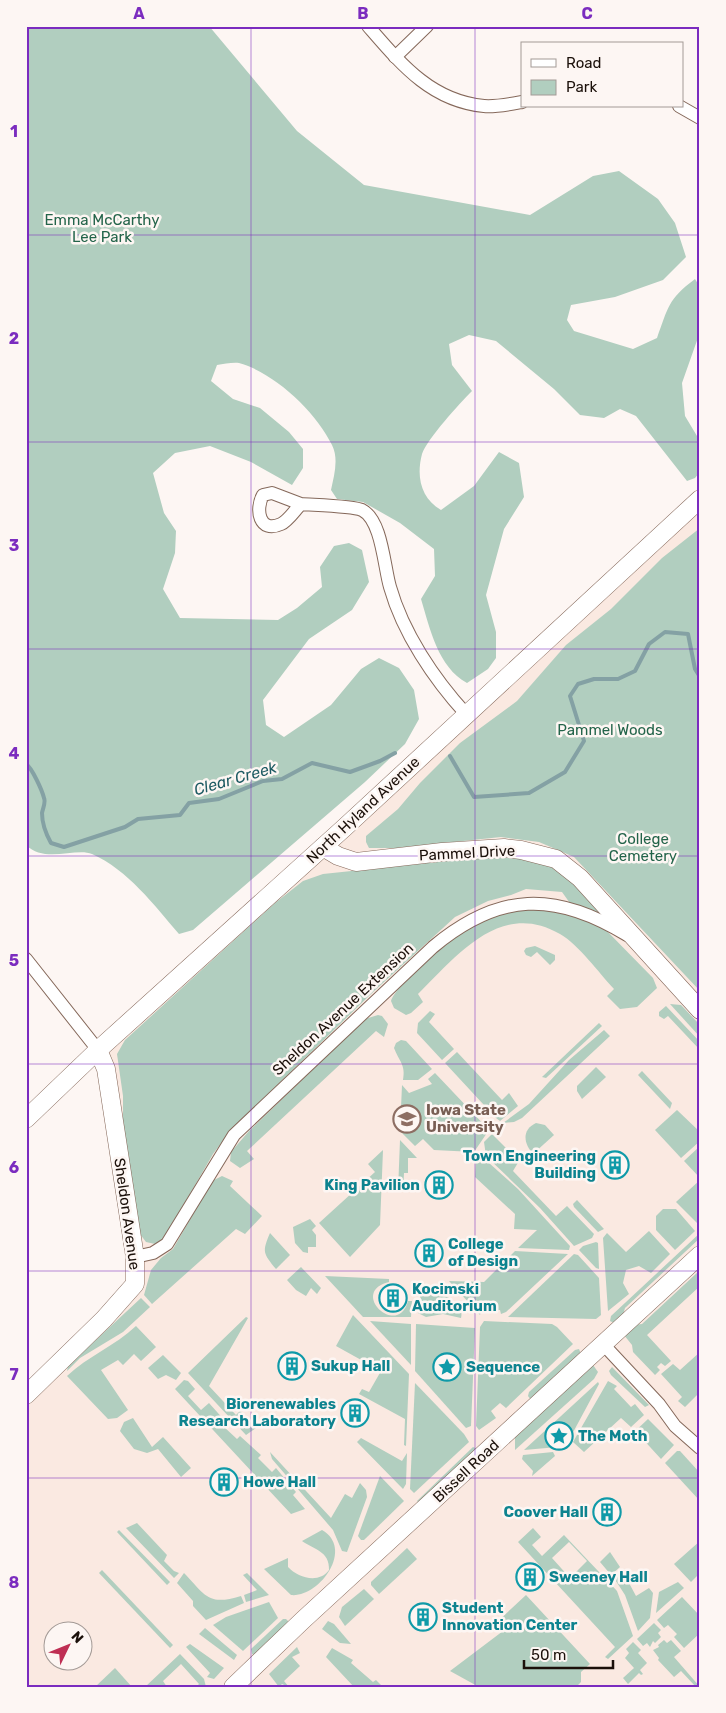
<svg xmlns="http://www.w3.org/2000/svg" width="726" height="1713" viewBox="0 0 726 1713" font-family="Rubik,sans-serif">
	<rect width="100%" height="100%" fill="#fdf6f3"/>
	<path fill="#fae9e1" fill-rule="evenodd" d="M700 499V1687H26V1395L131 1291 98 1050ZM52 1630H82V1660H52Z"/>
	<g fill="#b1cebf" fill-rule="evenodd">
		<path d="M26 26H209L297 131 364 185 530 215 593 176 619 171 658 199 675 223 686 257 663 280 615 297 571 305 567 320 574 331 633 349 657 338C668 308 668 299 695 279L700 287V332L682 383 685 416 700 441V472L695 478 687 481 636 416 620 409 604 418 580 415 554 389 496 341 469 335 449 344 452 365 472 391C460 403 427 439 422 454 416 477 421 498 441 510L474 486 499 452 519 463 524 497 504 529 486 595 496 632V658L488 669 467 683C438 667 430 629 421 599L435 576 434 549 400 523 363 502 337 499 331 490C334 476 339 459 332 445 316 412 275 373 239 363 233 362 224 364 217 365L211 381 233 399 260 408 289 432 303 449V468L292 485 251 462 210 446 175 453 153 473 164 513 176 531 175 553 163 589 180 618 278 620 297 608 322 587 320 567 334 546 349 543 362 550 369 582 352 610 309 639 263 700 266 725 284 737 331 705 361 669 379 658 399 668 414 690 419 719 405 744 365 782 193 930 179 934C154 905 128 870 92 854 76 847 45 864 26 845Z"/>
		<polygon points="700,528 700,991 574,857 539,842 501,837 397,848 369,848 366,842 366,836 398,809 420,783 460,743 517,701 566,645 611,609 662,558"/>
		<path d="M494 856C518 857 545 857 565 873 581 885 594 903 608 917L572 906 562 892 526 889 511 895 488 901 455 917 371 994 231 1130 213 1154 164 1239 155 1244 146 1242 140 1234 123 1124V1096L117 1054 125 1040 275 903 303 881 323 874Z"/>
		<path d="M519 909 560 911 604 928 653 978 657 988 637 1007 620 1009 607 996 614 989C599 973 579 945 560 934 500 899 456 957 418 994L423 1002 411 1013 406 1015 394 1008 391 1001C397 983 459 928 478 921 491 915 506 913 519 909Z"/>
		<polygon points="535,946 555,955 555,960 550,965 537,952 531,957 526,955 524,951 526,948"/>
		<polygon points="670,1004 681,1005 700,1025 700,1037"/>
		<polygon points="666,1006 700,1042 700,1050 668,1016 664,1019 659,1016 659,1012"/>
		<polygon points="430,1011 435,1014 429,1022 454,1049 442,1060 417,1033 418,1023"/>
		<polygon points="378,1015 382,1016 388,1024 384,1037 376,1031 247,1151 254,1159 240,1168 230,1161 231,1152 249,1131 365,1019"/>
		<polygon points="599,1023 602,1026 546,1078 542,1077"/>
		<polygon points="604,1030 610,1036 522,1118 514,1122 503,1123 529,1104 569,1060"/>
		<path d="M401 1040 406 1041 432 1069 418 1080H403C406 1065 399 1061 394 1048L396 1043Z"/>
		<polygon points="457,1052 502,1100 509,1093 518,1106 500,1121 496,1118 445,1063"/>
		<polygon points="596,1067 606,1077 582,1099 577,1091 577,1086"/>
		<polygon points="642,1071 672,1103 670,1109 638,1075"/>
		<polygon points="435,1073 489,1130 474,1152 434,1150 423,1139 415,1146 400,1131 402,1085 409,1093 432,1084 428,1079"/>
		<polygon points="677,1110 700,1132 700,1141 681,1158 655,1130"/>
		<path d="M536 1123 545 1125 554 1135 533 1154C524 1144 521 1130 536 1123Z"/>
		<polygon points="492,1134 519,1161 513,1171 556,1216 567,1206 594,1234 592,1238 574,1246 540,1208 486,1156 484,1142"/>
		<polygon points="400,1140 417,1158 408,1158 408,1173 404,1173 403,1191 398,1191"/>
		<polygon points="700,1146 700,1178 684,1161"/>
		<polygon points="383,1150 380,1225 350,1257 319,1223 375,1172 368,1164"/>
		<polygon points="479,1154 518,1189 570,1246 569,1250 518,1248 537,1230 514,1229 515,1214 475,1177 476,1155"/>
		<polygon points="222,1176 233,1181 230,1186 262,1216 245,1234 236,1229 152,1304 144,1295 151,1270 161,1258 173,1249 212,1181"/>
		<polygon points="700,1180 700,1226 676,1202"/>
		<polygon points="577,1200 604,1229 598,1232 574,1207 573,1204"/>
		<polygon points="663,1209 676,1209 695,1231 675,1250 656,1230 656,1216"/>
		<polygon points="310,1219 316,1226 312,1230 316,1235 316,1247 308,1247 308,1253 303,1252 295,1243 293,1227"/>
		<polygon points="649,1231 670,1254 651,1273 639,1266 626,1270 623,1283 629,1294 608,1311 603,1238 607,1233 626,1252"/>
		<path d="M270 1233 290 1255 276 1269C263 1253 262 1252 270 1233Z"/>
		<polygon points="700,1233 700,1238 625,1308 623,1315 614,1323 610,1321 611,1316"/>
		<polygon points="596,1242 598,1243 599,1269 596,1268 579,1250 583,1246"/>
		<polygon points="515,1251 568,1254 506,1312 501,1314 500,1310 481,1311 480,1315 449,1281 484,1282"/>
		<polygon points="574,1254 578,1255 599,1278 601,1315 596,1319 508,1317"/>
		<polygon points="301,1267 321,1288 317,1294 311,1288 306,1296 296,1290 287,1280"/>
		<polygon points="699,1271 700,1286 647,1335 671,1361 665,1366 661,1363 657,1367 660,1370 655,1375 633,1352 632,1345 624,1335 633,1325 642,1324"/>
		<path d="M325 1276 389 1279V1282C348 1292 398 1339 408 1301H412L411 1317H363Z"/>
		<path d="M430 1285 437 1288 441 1296 448 1297C454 1302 464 1309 461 1318L443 1314 426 1317 418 1313V1308L422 1304 419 1292 424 1286Z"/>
		<polygon points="141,1298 150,1307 123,1332 80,1358 67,1371 68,1366"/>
		<polygon points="353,1315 409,1374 406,1446 404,1445 405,1419 359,1394 362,1389 369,1392 381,1371 336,1346"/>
		<polygon points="246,1317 248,1318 209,1386 236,1415 240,1411 256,1428 246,1435 188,1373"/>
		<polygon points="370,1321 411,1324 411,1365"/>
		<polygon points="484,1321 552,1324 557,1327 573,1344 506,1408 500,1403 491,1411 496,1418 479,1430 476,1426 480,1327"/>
		<polygon points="416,1324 475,1328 471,1426 466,1428 415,1371"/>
		<path d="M136 1326 156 1347 141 1361 134 1354 123 1365 118 1360 101 1370 128 1410 117 1418 108 1419 67 1376C88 1356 115 1346 136 1326Z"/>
		<polygon points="579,1349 581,1354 531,1400 528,1396 529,1392 575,1350"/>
		<polygon points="700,1352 700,1392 685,1407 678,1401 682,1397 661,1374 673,1364 680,1370"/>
		<polygon points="163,1355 181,1373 176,1380 166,1375 158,1379 148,1368"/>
		<polygon points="593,1365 598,1372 594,1379 515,1450 515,1436"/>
		<polygon points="612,1367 649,1405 645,1407 611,1375 609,1371"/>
		<polygon points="184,1380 188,1381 195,1389 188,1396 201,1410 209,1403 226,1422 223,1426 237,1439 240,1436 261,1455 258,1458 272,1472 276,1468 296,1492 293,1495 305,1509 291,1514 175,1389"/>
		<polygon points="608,1381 617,1386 614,1389 631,1407 635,1404 644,1415 631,1427 621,1418 584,1452 573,1442"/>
		<polygon points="598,1382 599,1384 570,1438 558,1432 555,1436 558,1447 524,1450"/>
		<polygon points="415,1383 464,1434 469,1442 414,1493 410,1489"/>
		<polygon points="133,1418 152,1447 163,1437 191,1468 181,1477 158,1449 147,1453 134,1449 120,1431 124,1422"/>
		<polygon points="648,1419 674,1445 661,1459 640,1436 635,1440 631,1435"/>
		<polygon points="361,1438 402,1461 407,1453 406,1484 403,1489 357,1442"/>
		<polygon points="473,1447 478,1449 420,1504 417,1501"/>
		<polygon points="677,1451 680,1451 700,1473 700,1501 665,1463"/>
		<polygon points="270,1452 331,1518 345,1494 352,1498 360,1483 366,1490 367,1497 347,1552 342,1551 333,1530 272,1459"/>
		<polygon points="553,1452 555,1456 532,1476 533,1471 522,1459 523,1455"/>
		<polygon points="380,1476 404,1501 364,1540 361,1540 358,1536"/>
		<polygon points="137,1523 167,1555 164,1561 174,1571 179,1573 174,1578 126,1528"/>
		<path d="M533 1528 541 1537 532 1545 542 1556 564 1535 617 1591 633 1636 608 1659 605 1657 615 1647 518 1542ZM569 1542 587 1561 570 1578 552 1558Z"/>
		<polygon points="119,1530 170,1582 167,1585 117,1532"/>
		<path d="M322 1530C355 1549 319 1598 291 1595L264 1569 288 1558V1567C298 1578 319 1584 329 1570 330 1551 313 1549 302 1541Z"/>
		<polygon points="700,1541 700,1573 691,1582 674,1564"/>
		<polygon points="407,1548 417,1559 379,1594 371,1585 371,1582"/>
		<polygon points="610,1552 620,1567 611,1575 600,1562"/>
		<polygon points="102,1570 173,1645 170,1648 99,1573"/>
		<polygon points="622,1570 636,1596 649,1588 653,1593 650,1618 638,1631 625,1595 614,1578"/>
		<path d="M184 1573C206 1596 208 1606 241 1596L244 1603 206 1620 193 1606V1601L177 1583Z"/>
		<polygon points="247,1573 269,1595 246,1602 244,1595 257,1590 243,1575"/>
		<polygon points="678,1582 684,1588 656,1613 659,1592"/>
		<polygon points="364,1589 374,1599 345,1626 339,1617 342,1607"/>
		<polygon points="526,1595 590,1664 581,1672 581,1682 576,1687 479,1687 450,1671 503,1631 496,1623"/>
		<polygon points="682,1597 700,1616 700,1633 684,1648 674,1637 677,1634 668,1625 664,1628 657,1620"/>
		<polygon points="269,1602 278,1618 243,1651 213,1625 226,1617"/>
		<polygon points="283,1619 286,1619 289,1622 254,1655 252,1654 251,1649"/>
		<polygon points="328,1621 334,1624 351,1644 340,1643 322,1629"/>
		<polygon points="654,1623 661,1630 658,1633 661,1637 655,1643 653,1641 650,1647 647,1643 643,1646 637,1639"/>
		<polygon points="205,1628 237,1655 234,1660 199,1634"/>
		<polygon points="664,1640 667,1643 671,1640 681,1651 674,1657 700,1687 696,1687 681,1671 674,1677 658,1660 659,1658 653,1650 659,1647 658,1645"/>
		<polygon points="633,1642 641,1650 638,1653 647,1663 640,1670 643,1674 641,1675 639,1673 628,1684 623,1678 634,1668 625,1658 629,1653 626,1649"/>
		<polygon points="190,1644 224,1668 214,1679 207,1677 210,1673 186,1647"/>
		<polygon points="297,1647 300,1653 292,1657 300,1666 284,1681 289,1687 282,1684 279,1687 269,1674"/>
		<polygon points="332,1648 353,1660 351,1663 373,1682 376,1680 383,1687 354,1687 326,1657"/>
		<polygon points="180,1654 204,1679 206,1687 196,1687 199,1684 181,1664 163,1681 167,1687 145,1687"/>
		<polygon points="115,1668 132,1687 95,1687"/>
	</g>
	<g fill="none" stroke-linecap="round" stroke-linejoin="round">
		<g stroke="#84a1a4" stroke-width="4">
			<polyline points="450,756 474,797 529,793 565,772 584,741 570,696 578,684 594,679 618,679 635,671 649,644 665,632 688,634 695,669 700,677"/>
			<path d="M26 764C32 768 42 790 44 798 46 802 43 808 42 813 42 823 46 834 51 843L64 847 125 827 138 819 180 815 189 803 219 799 263 781 282 779 312 763 350 772 380 761 395 753"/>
		</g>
		<g stroke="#85685a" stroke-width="14">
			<g id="street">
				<path d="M368 26C401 64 431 101 484 106 496 107 511 104 522 102"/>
				<polyline points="395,57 427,26"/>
				<polyline points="679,106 700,118"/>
				<path d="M301 504 272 493 263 495C255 509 259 534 281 524 288 521 295 510 301 504 313 505 353 506 362 510 382 520 384 567 390 587 403 633 434 679 466 714"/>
				<polyline points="26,959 98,1050"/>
				<path d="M135 1257 153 1253 167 1244 234 1135 433 947C499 892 555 891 627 935"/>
				<polyline points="603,1344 659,1404 675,1426 700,1448"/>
			</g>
		</g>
		<g stroke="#85685a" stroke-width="19">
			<g id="secondary">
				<polyline points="323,847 338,856 356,862 442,852 504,848 521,850 556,859 580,878 700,1010"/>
				<polyline points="26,1119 98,1050 344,828 700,499"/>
				<polyline points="26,1395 104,1319 135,1284 135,1257 106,1069 98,1050"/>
				<polyline points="233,1687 303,1620 700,1255"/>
			</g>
		</g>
		<use href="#street" stroke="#fff" stroke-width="12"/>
		<use href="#secondary" stroke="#fff" stroke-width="18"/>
	</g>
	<path fill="none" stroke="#7b2cbf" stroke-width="1" stroke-opacity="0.55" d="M251 26V1687M475 26V1687M26 235H700M26 442H700M26 649H700M26 856H700M26 1064H700M26 1271H700M26 1478H700"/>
	<defs>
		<g id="university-ring" transform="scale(1.4375)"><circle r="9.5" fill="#fdf6f3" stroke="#8d6e63" stroke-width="1.5"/><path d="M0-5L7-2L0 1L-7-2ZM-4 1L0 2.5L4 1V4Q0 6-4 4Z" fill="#8d6e63"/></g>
		<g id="building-ring" transform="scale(1.4375)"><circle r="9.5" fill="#fdf6f3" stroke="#0f9aa8" stroke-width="1.5"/><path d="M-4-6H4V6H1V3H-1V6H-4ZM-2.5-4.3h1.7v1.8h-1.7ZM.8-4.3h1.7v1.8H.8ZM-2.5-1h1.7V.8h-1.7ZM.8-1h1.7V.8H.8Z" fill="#0f9aa8"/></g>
		<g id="sight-ring" transform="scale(1.4375)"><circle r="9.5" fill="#fdf6f3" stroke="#0f9aa8" stroke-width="1.5"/><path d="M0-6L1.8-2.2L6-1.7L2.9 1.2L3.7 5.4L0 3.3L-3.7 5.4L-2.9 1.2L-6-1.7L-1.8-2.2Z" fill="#0f9aa8"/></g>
	</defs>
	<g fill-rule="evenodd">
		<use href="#university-ring" x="407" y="1119"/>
		<use href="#building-ring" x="615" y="1165"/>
		<use href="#building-ring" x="439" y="1185"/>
		<use href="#building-ring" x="429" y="1253"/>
		<use href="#building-ring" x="393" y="1298"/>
		<use href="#building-ring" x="292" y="1366"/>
		<use href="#sight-ring" x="447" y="1367"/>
		<use href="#building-ring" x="355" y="1413"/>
		<use href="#sight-ring" x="559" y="1436"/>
		<use href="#building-ring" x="224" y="1482"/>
		<use href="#building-ring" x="607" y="1512"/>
		<use href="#building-ring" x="530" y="1577"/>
		<use href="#building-ring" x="423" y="1617"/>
	</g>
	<g text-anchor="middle" stroke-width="5" stroke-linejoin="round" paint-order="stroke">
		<g font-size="15" fill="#23644a" stroke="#fdf6f3">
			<text x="102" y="225">Emma McCarthy<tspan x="102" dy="17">Lee Park</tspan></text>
			<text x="610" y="735">Pammel Woods</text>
			<text x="643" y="844">College<tspan x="643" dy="17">Cemetery</tspan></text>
		</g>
		<g font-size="15" fill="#1b100a" stroke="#fdf6f3">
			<text transform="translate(363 810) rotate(-43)" y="5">North Hyland Avenue</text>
			<text transform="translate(467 853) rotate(-3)" y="5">Pammel Drive</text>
			<text transform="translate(343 1009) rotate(-43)" y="5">Sheldon Avenue Extension</text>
			<text transform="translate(127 1214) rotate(82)" y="5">Sheldon Avenue</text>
			<text transform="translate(466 1471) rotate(-43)" y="5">Bissell Road</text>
		</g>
		<g font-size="15" font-weight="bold" fill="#785e54" stroke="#fdf6f3" text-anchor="start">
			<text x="426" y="1115">Iowa State<tspan x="426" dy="17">University</tspan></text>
		</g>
		<g font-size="15" font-weight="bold" fill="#0d838f" stroke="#fdf6f3" text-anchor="start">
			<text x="596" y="1161" text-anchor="end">Town Engineering<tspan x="596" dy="17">Building</tspan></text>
			<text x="420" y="1190" text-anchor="end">King Pavilion</text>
			<text x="448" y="1249">College<tspan x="448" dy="17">of Design</tspan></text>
			<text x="412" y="1294">Kocimski<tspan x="412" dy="17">Auditorium</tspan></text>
			<text x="311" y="1371">Sukup Hall</text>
			<text x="466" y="1372">Sequence</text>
			<text x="336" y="1409" text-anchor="end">Biorenewables<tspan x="336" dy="17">Research Laboratory</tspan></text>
			<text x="578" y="1441">The Moth</text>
			<text x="243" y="1487">Howe Hall</text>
			<text x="588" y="1517" text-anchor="end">Coover Hall</text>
			<text x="549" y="1582">Sweeney Hall</text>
			<text x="442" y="1613">Student<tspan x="442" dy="17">Innovation Center</tspan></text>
		</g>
		<g font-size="16" font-style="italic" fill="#1e5b63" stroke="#fdf6f3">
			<text transform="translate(235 778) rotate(-16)" y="6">Clear Creek</text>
		</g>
	</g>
	<rect width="726" height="1713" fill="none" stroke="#fdf6f3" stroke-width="55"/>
	<rect x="521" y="42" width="162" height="65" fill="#fdf6f3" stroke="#a39a96"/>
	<rect x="531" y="59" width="25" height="8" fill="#ffffff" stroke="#a39a96"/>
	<text x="566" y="68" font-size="15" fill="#1b100a">Road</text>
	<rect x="531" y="80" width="25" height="15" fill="#b1cebf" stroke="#a39a96"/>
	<text x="566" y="92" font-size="15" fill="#1b100a">Park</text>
	<g transform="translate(68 1646) rotate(47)"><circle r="24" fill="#fdf6f3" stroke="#a39a96"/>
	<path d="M0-4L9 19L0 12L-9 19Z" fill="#bf2f54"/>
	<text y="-8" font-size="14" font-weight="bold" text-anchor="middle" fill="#1b100a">N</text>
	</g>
	<path d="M524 1660v8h89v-8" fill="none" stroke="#1b100a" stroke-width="2.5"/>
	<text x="531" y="1660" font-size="15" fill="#1b100a" stroke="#fdf6f3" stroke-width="4" paint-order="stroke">50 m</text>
	<rect x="28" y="28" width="670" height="1658" fill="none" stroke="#7b2cbf" stroke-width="2"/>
	<g font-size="16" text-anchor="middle" font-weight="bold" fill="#7b2cbf">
		<text x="139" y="19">A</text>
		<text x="363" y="19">B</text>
		<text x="587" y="19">C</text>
		<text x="14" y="137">1</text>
		<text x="14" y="344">2</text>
		<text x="14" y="551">3</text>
		<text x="14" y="759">4</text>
		<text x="14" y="966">5</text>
		<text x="14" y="1173">6</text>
		<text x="14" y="1380">7</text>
		<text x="14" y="1588">8</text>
	</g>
</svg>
